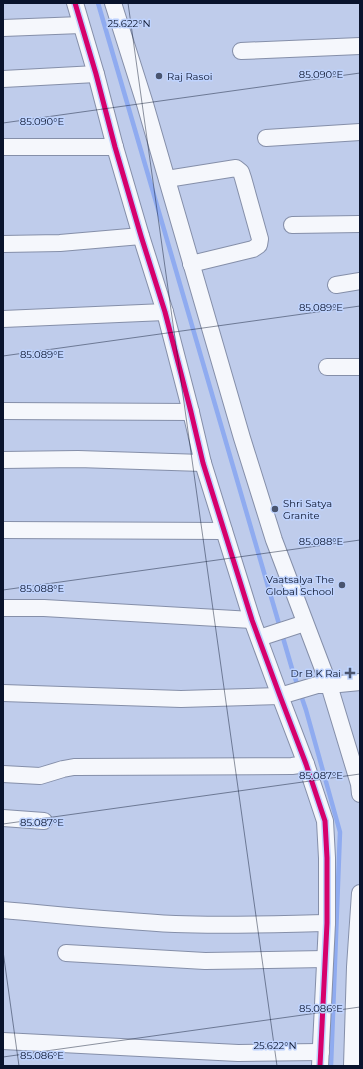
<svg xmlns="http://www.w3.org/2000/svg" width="363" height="1069" viewBox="0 0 363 1069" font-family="Montserrat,sans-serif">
	<rect width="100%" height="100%" fill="#bfcceb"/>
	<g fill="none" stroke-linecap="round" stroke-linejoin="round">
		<polyline stroke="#8fabf0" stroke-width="4.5" points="98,3 293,672 306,710 340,832 331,1066"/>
		<g stroke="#858fa9" stroke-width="18">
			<g id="minor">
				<polyline points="75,3 96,74 115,147 141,236 165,312 191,412 203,463 252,620 280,696 306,764 325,821 327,858 327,923 320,1066"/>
				<polyline points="113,3 145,104 242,438 274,540 329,685 359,784 360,794"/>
				<polyline points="3,28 81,25"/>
				<polyline points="241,51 360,46"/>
				<polyline points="3,79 96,74"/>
				<polyline points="266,138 360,132"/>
				<polyline points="3,147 115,147"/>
				<polyline points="167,179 236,168 241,172 243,178 260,239 259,245 253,249 191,264"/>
				<polyline points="292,225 360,224"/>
				<polyline points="3,244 60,243 141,236"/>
				<polyline points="336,285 360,281"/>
				<polyline points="3,319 165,312"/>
				<polyline points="327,367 360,367"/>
				<polyline points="3,411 191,412"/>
				<polyline points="3,460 78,459 203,463"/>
				<polyline points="3,530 224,531"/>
				<polyline points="3,608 44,608 252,620"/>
				<polyline points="259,638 305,623"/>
				<polyline points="3,693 181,699 280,696 317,685 329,685 360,682"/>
				<polyline points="3,774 40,776 63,769 74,767 292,766 306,764"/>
				<polyline points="3,818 44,821"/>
				<path d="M3 910C60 915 118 921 175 924 226 926 276 924 327 923"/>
				<polyline points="66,953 205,961 325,959"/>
				<polyline points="3,1041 238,1053 321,1052"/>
				<polyline points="352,1066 355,967 360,893"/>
			</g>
		</g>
		<use href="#minor" stroke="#f5f7fc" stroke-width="16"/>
		<g stroke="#bfd3fe" stroke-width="8">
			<polyline id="cycleway" points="75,3 96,74 115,147 141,236 165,312 191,412 203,463 252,620 280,696 306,764 325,821 327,858 327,923 320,1066"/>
		</g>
		<use href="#cycleway" stroke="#d6006c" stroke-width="5"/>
	</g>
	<path fill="none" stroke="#09132c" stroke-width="1" stroke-opacity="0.45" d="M128 3 277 1066M3 123 360 73M3 356 360 306M3 590 360 540M3 824 360 774M3 951 19 1066M3 1057 360 1007"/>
	<g fill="#49546f" stroke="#bfd3fe" stroke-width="1.5">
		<circle cx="159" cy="76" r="4"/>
		<circle cx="275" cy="509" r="4"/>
		<circle cx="342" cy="585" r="4"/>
		<path d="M348 667h4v4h4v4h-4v4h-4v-4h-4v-4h4z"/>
	</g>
	<g text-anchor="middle" stroke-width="3" stroke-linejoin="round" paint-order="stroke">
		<g font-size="10" fill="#09132c" stroke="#bfd3fe" text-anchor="start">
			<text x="167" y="80">Raj Rasoi</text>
			<text x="283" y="507">Shri Satya<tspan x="283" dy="12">Granite</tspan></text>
			<text x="334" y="583" text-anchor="end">Vaatsalya The<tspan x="334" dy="12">Global School</tspan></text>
			<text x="341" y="677" text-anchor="end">Dr B K Rai</text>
		</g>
	</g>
	<g font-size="10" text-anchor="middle" fill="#09132c" stroke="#bfd3fe" stroke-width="3" stroke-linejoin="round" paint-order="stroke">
		<text x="129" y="27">25.622°N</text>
		<text x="321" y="78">85.090°E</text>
		<text x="42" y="125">85.090°E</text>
		<text x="321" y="311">85.089°E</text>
		<text x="42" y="358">85.089°E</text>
		<text x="321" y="545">85.088°E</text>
		<text x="42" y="592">85.088°E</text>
		<text x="321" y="779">85.087°E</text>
		<text x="42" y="826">85.087°E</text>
		<text x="321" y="1012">85.086°E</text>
		<text x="275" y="1049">25.622°N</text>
		<text x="42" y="1059">85.086°E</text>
	</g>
	<rect width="363" height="1069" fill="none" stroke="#09132c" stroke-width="8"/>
</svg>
